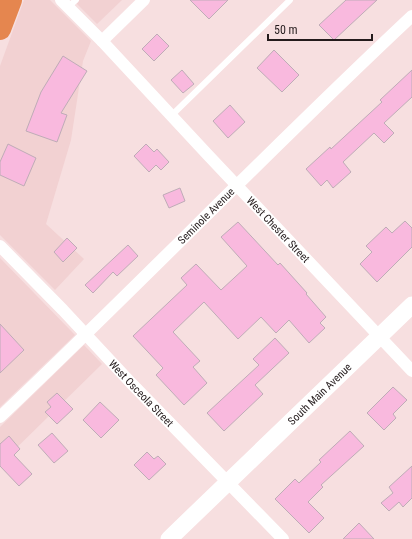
<svg xmlns="http://www.w3.org/2000/svg" width="412" height="539" viewBox="0 0 412 539" font-family="'Roboto Condensed',sans-serif">
	<rect width="100%" height="100%" fill="#f7dfe0"/>
	<g fill="#f2d1d2">
		<polygon points="24,0 50,0 91,41 83,61 71,140 46,224 84,259 55,290 0,235 0,66"/>
		<polygon points="73,0 122,0 97,24"/>
		<polygon points="0,258 75,335 0,407"/>
		<polygon points="84,345 102,364 0,464 0,427"/>
	</g>
	<g fill="#f9b9de" stroke="#bfacb7">
		<polygon points="190,0 228,0 209,19"/>
		<polygon points="346,0 377,0 334,40 319,25"/>
		<polygon points="157,34 169,46 154,61 142,49"/>
		<polygon points="274,50 299,75 282,92 257,68"/>
		<polygon points="63,56 87,71 61,113 67,115 57,142 26,131 41,92"/>
		<polygon points="182,70 194,84 183,93 171,80"/>
		<polygon points="412,70 412,97 384,123 394,133 384,143 374,133 343,162 351,172 333,188 327,180 321,186 306,169 330,147 331,149 382,102 380,100"/>
		<polygon points="230,105 245,122 228,138 213,121"/>
		<polygon points="8,144 36,158 24,186 0,175 0,162"/>
		<polygon points="146,144 154,152 157,149 169,162 161,170 156,165 149,172 134,156"/>
		<polygon points="180,188 185,201 169,208 163,195"/>
		<polygon points="405,221 412,228 412,247 377,282 360,264 372,252 366,246 386,227 392,233"/>
		<polygon points="238,222 278,265 280,263 307,293 306,294 326,317 320,323 325,328 309,343 289,320 276,333 261,317 238,339 204,302 173,332 200,361 193,367 207,383 184,405 156,375 163,368 133,336 187,285 181,278 196,264 221,290 247,266 221,237"/>
		<polygon points="67,238 77,248 63,262 54,252"/>
		<polygon points="128,245 138,256 117,276 113,272 93,293 85,285"/>
		<polygon points="0,324 24,350 0,373"/>
		<polygon points="275,338 289,353 255,385 263,394 224,431 207,413 259,365 253,359"/>
		<polygon points="393,387 407,400 393,414 396,418 384,430 367,413"/>
		<polygon points="57,393 73,409 57,424 45,412 51,407 47,402"/>
		<polygon points="100,402 119,420 101,438 83,420"/>
		<polygon points="350,431 364,446 321,485 323,487 308,502 324,518 309,533 275,499 295,479 299,483 321,462 319,460"/>
		<polygon points="52,433 68,451 54,463 38,445"/>
		<polygon points="9,436 20,449 14,455 32,474 19,486 0,466 0,444"/>
		<polygon points="147,452 154,459 158,456 166,464 149,480 134,465"/>
		<polygon points="412,466 412,498 403,507 399,502 389,511 381,503 393,493 389,487"/>
		<polygon points="359,523 374,539 343,539"/>
	</g>
	<g fill="none" stroke-linecap="round" stroke-linejoin="round">
		<g stroke="#fff" stroke-width="6">
			<polyline points="68,7 76,0"/>
			<polyline points="171,116 290,0"/>
		</g>
		<g stroke="#fff" stroke-width="12">
			<path id="s1" d="M61 0 102 41 207 154 412 371"/>
			<polyline points="102,41 144,0"/>
			<path id="s2" d="M0 246 63 310 131 383 283 539"/>
			<path id="s3" d="M0 417C139 285 272 147 412 16"/>
		</g>
		<path stroke="#fff" stroke-width="17" id="s4" d="M169 539 412 305"/>
		<polyline stroke="#e5864f" stroke-width="22" points="0,29 11,0"/>
	</g>
	<g text-anchor="middle" stroke-width="4" stroke-linejoin="round" paint-order="stroke">
		<g font-size="11" fill="#241b1c" stroke="#f7dfe0">
			<text dy="4" stroke="none"><textPath href="#s3" startOffset="288">Seminole Avenue</textPath></text>
			<text dy="4" stroke="none"><textPath href="#s1" startOffset="316">West Chester Street</textPath></text>
			<text dy="4" stroke="none"><textPath href="#s2" startOffset="204">West Osceola Street</textPath></text>
			<text dy="4" stroke="none"><textPath href="#s4" startOffset="209">South Main Avenue</textPath></text>
		</g>
	</g>
	<path d="M268 34v6h104v-6" fill="none" stroke="#241b1c" stroke-width="2"/>
	<text x="274" y="34" font-size="12" fill="#241b1c" stroke="#f7dfe0" stroke-width="3" paint-order="stroke">50 m</text>
</svg>
